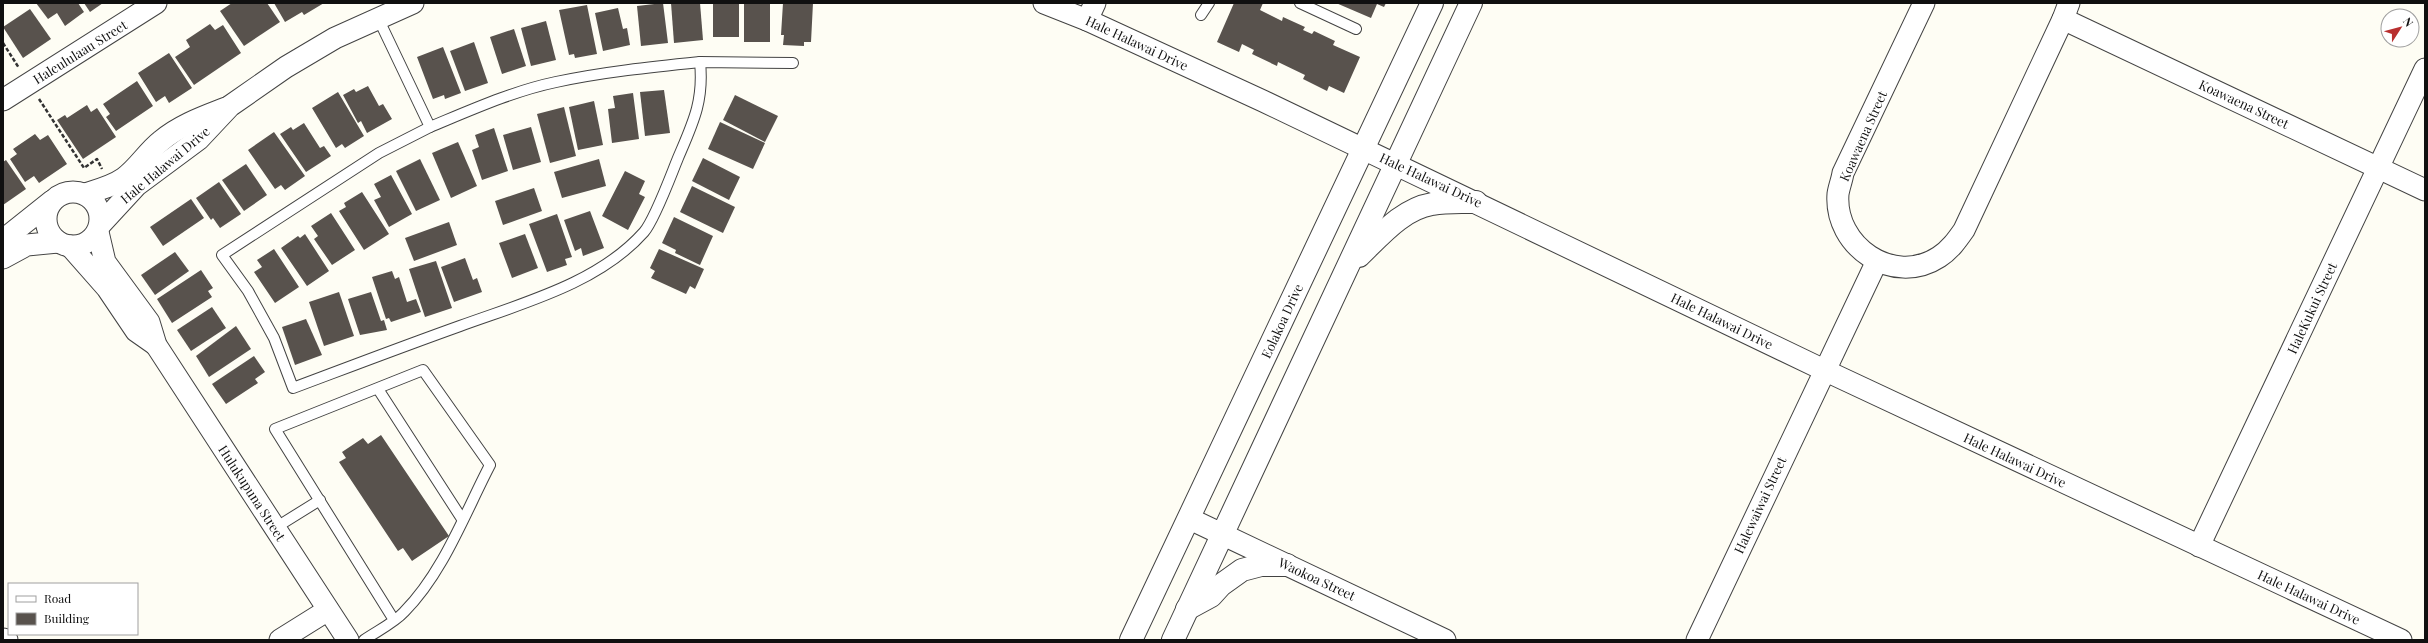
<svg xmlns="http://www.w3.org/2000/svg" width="2428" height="643" viewBox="0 0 2428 643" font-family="'Playfair Display',serif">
	<rect width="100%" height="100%" fill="#fefdf4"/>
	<g fill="#58524d">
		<polygon points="36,3 78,3 84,12 65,26 57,13 48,19"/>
		<polygon points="84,3 103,3 90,12"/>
		<polygon points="232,3 267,3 280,22 244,46 220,11"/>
		<polygon points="274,3 324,3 304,15 302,12 285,22"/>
		<polygon points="663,3 668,43 641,46 637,6"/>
		<polygon points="671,3 700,3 703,40 674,43"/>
		<rect x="713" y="3" width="26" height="34"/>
		<rect x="744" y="3" width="26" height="39"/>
		<polygon points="783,3 813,3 811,42 804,42 804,46 783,45 784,35 781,35"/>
		<polygon points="1234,3 1263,3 1260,10 1282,21 1283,17 1305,27 1303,30 1312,34 1314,31 1335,41 1333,45 1360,57 1344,93 1329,86 1327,91 1303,79 1305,75 1278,62 1277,66 1252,54 1254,50 1242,44 1239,52 1217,42"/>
		<polygon points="1336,3 1386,3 1384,7 1377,4 1371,18"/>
		<polygon points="587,5 597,54 575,58 574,54 569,55 559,10"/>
		<polygon points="618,8 623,29 627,28 630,45 603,51 595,13"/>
		<polygon points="30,9 51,39 23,58 3,27"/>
		<polygon points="546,21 556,60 531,66 521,28"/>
		<polygon points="210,24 215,30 223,25 241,53 194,85 175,57 190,47 186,40"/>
		<polygon points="514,29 526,66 502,74 490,37"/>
		<polygon points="474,42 488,83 465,91 450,51"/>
		<polygon points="443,47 461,93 445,99 444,95 433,99 417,57"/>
		<polygon points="169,53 192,88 169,103 165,96 156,102 138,73"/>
		<polygon points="137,81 153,106 116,131 106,117 110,114 103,104"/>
		<polygon points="368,86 379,106 383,104 392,119 367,133 361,121 358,123 343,95 354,89 356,92"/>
		<polygon points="664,90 670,133 645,136 640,92"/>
		<polygon points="338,92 364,136 345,148 342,144 336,148 312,108"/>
		<polygon points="633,93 639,139 612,143 608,109 615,108 613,96"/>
		<polygon points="735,95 778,116 765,142 723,120"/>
		<polygon points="594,101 603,145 578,150 569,107"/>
		<polygon points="87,105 91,112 97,108 116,137 83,159 57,120 65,115 67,118"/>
		<polygon points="564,107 576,156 550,163 537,114"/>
		<polygon points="720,122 765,143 753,169 708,149"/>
		<polygon points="304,123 320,148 324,146 331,156 306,172 280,134 291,127 293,130"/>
		<polygon points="531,127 541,162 513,170 503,135"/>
		<polygon points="494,128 508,171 482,180 472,150 479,147 475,135"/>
		<polygon points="274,132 305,176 285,190 281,185 275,189 248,150"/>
		<polygon points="35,134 40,140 48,135 67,164 39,183 34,176 25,182 10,159 17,154 13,149"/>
		<polygon points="458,142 477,186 451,198 432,153"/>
		<polygon points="703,158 740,177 729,200 692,181"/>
		<polygon points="420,159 440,200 416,211 396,171"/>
		<polygon points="599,159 606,186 562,198 554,172"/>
		<polygon points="6,160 26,189 3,205 3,162"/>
		<polygon points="246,164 267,195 244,211 222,180"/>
		<polygon points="625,171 645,181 639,194 645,197 628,230 602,216"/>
		<polygon points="391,175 412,214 389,227 374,200 381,197 374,184"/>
		<polygon points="219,182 241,214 220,228 213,218 211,220 196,198"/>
		<polygon points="692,186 735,207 723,233 680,212"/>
		<polygon points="534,188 542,211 503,225 495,201"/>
		<polygon points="362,192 389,234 364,250 339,211 346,207 344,203"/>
		<polygon points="191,199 204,218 163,246 150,227"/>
		<polygon points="590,211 604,248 583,256 581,248 575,251 564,220"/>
		<polygon points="331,213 355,250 332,265 314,239 318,236 311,226"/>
		<polygon points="557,214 572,257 565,259 567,265 547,272 529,224"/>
		<polygon points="674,217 713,236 700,265 675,253 676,250 662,243"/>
		<polygon points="449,222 457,245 414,261 405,238"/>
		<polygon points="305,234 329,271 307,286 281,248 298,236 300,238"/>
		<polygon points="525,234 538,268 512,278 499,243"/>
		<polygon points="274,249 299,287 275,303 254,272 262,267 257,260"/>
		<polygon points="659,249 704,269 695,289 690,286 686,294 651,278 655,271 650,268"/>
		<polygon points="175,252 189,271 155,295 141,275"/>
		<polygon points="465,258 473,280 477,278 482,292 454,302 441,267"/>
		<polygon points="436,261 452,308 425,317 409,269"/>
		<polygon points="201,270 213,288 208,291 212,297 172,323 157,299"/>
		<polygon points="392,271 395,279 399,277 407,302 416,299 421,312 391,322 389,318 386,319 372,277"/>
		<polygon points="339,292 354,336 324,346 309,302"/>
		<polygon points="371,292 381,321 384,320 387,330 360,335 348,299"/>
		<polygon points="212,307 226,328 191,351 177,330"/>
		<polygon points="306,319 322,355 295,365 282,327"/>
		<polygon points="236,326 251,349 209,377 196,356"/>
		<polygon points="254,356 265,372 255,379 258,383 226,404 212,384"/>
		<polygon points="381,435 449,536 412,561 403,548 398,551 339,462 346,458 342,452 363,438 368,444"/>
	</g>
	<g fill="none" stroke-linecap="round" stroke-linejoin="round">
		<g stroke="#434343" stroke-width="12">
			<g id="service">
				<polyline points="1300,3 1356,29"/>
				<polyline points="1201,15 1209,3"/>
				<path d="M378 18 430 127 379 153 222 255 248 291 274 338 293 388C349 367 404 346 460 326 523 303 599 283 644 232 655 219 671 175 678 158 693 123 704 101 700 62L793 63"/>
				<path d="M430 127C471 110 513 91 556 82 603 72 651 67 700 62"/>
				<polyline points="378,389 462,519"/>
				<polyline points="275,528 320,500"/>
				<path d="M364 640C377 631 394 623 404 612 443 573 465 513 490 465L423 370 275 429 394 620"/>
			</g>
		</g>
		<g stroke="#434343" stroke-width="23">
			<g id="minor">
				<polyline points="1044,3 1087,20 1263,101 1824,370 2401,640"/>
				<path d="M1924 3 1843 173C1842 180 1839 187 1838 194 1834 246 1893 287 1939 257 1950 250 1957 240 1964 230L2063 19 2069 3"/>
				<polyline points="2063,19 2425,190"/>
				<polyline points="1087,20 1095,3"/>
				<polyline points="3,100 156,3"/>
				<circle cx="73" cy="219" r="27"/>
				<path d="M85 194C98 190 113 186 124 178 138 168 147 152 161 141 180 125 203 117 226 108"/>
				<polyline points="101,224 137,185 199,139 230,106 286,67 335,38 413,3"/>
				<polyline points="98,232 105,262 149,322 156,345 348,640"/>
				<polyline points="3,240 52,201"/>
				<polyline points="70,246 107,288 136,331 156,345"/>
				<polyline points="3,258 27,245 58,242"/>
				<polyline points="1190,519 1445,640"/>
				<polyline points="2199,546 2425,69"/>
				<polyline points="3,639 7,640"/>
				<polyline points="280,640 328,610"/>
				<polyline points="1697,640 1877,261"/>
			</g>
		</g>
		<g stroke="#434343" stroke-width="24">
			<g id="tertiary">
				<path d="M1359 256C1380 236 1402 209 1432 204 1446 201 1462 202 1476 202"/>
				<polyline points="1187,609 1211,596 1221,585 1242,570 1261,565 1287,565"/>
				<polyline points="1131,640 1432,3"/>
				<polyline points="1173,640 1471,3"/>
			</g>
		</g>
		<g stroke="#323232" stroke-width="2.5" stroke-dasharray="4 2" stroke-linecap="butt">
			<polyline points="3,43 19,68"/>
			<polyline points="39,99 84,168 97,159 102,169"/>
		</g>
		<use href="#service" stroke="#fff" stroke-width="10"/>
		<use href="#minor" stroke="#fff" stroke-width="21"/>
		<use href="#tertiary" stroke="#fff" stroke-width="22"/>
	</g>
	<g text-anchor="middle" stroke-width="4" stroke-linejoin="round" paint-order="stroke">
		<g font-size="13" fill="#101010" stroke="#fff">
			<text transform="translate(1137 43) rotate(25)" y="5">Hale Halawai Drive</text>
			<text transform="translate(80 52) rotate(-32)" y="5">Haleululaau Street</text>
			<text transform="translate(2244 104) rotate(25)" y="5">Koawaena Street</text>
			<text transform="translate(1863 136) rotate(-66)" y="5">Koawaena Street</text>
			<text transform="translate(165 165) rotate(-40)" y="5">Hale Halawai Drive</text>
			<text transform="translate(1431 180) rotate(25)" y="5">Hale Halawai Drive</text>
			<text transform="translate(2312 308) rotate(-65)" y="5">HaleKukui Street</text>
			<text transform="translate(1282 321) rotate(-65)" y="5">Eolakoa Drive</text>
			<text transform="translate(1722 321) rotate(26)" y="5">Hale Halawai Drive</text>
			<text transform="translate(2015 460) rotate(25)" y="5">Hale Halawai Drive</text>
			<text transform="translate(252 493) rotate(57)" y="5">Hulukupuna Street</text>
			<text transform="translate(1760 505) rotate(-65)" y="5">Halewaiwai Street</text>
			<text transform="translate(1317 579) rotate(25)" y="5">Waokoa Street</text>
			<text transform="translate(2309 597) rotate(25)" y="5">Hale Halawai Drive</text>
		</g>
	</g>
	<rect width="2428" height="643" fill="none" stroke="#101010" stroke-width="8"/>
	<rect x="8" y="583" width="130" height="52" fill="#ffffff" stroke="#9f9f9f"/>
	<rect x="16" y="596" width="20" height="6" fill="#ffffff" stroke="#9f9f9f"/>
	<text x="44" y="603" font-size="12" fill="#101010">Road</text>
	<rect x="16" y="613" width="20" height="12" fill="#58524d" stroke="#9f9f9f"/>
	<text x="44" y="623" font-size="12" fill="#101010">Building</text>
	<g transform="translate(2400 28) rotate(54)"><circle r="19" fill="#ffffff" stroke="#9f9f9f"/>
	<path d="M0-3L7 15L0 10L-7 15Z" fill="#b9302f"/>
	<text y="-6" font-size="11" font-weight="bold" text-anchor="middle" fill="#101010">N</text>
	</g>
</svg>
